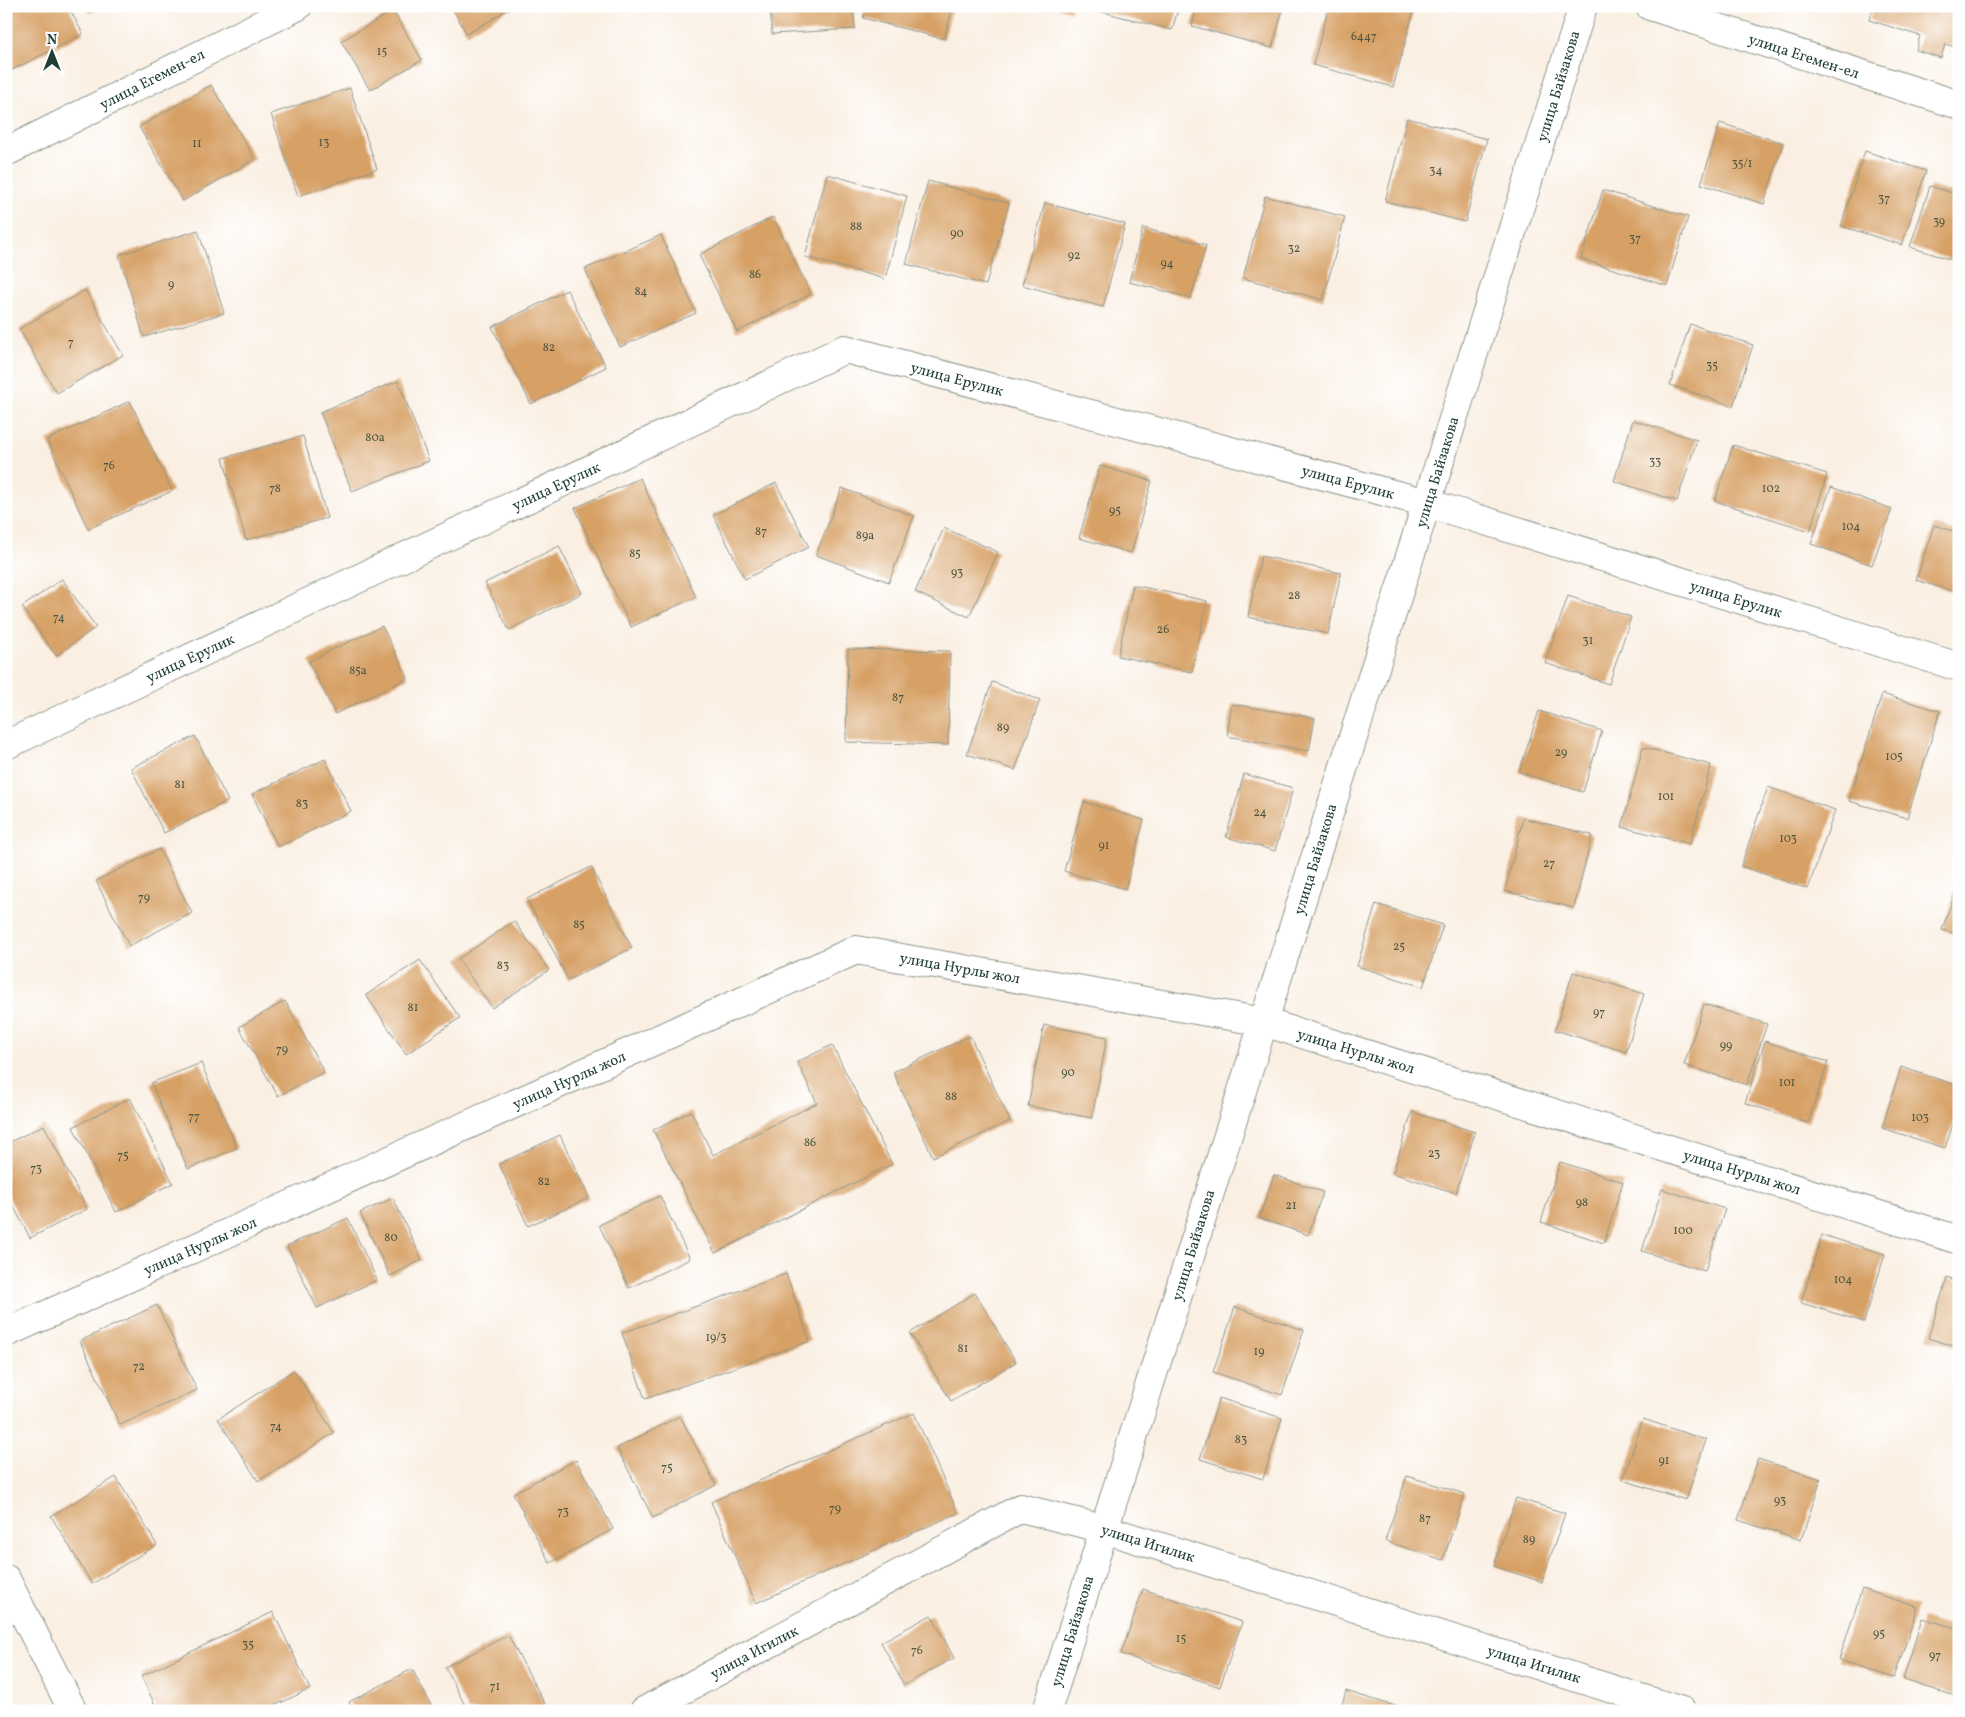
<svg xmlns="http://www.w3.org/2000/svg" width="1965" height="1717" viewBox="0 0 1965 1717" font-family="Vollkorn,serif">
	<rect width="100%" height="100%" fill="#fff"/>
	<filter id="ink" filterUnits="userSpaceOnUse"><feTurbulence type="fractalNoise" baseFrequency=".02" numOctaves="2"/><feDisplacementMap in="SourceGraphic" scale="10" xChannelSelector="R" yChannelSelector="G"/><feConvolveMatrix kernelMatrix="1 2 1 2 8 2 1 2 1" color-interpolation-filters="sRGB"/></filter>
	<filter id="wash" filterUnits="userSpaceOnUse"><feTurbulence type="fractalNoise" baseFrequency=".0096" numOctaves="4" result="noise"/><feDisplacementMap in="SourceGraphic" scale="20" xChannelSelector="R" yChannelSelector="G"/><feGaussianBlur stdDeviation="1.12" result="paint"/><feColorMatrix in="noise" values="0 0 0 0 0 0 0 0 0 0 0 0 0 0 0 0 0 1.4 0 .05"/><feComposite in="paint" operator="in"/></filter>
	<g filter="url(#wash)">
		<rect width="100%" height="100%" fill="#faefe2"/>
		<g id="blocks">
			<g fill="#d7a166">
				<polygon points="6,6 68,6 83,34 6,73"/>
				<polygon points="85,6 100,6 90,13"/>
				<polygon points="451,6 514,6 467,34"/>
				<polygon points="770,6 853,6 855,29 772,34"/>
				<polygon points="867,6 953,6 944,39 863,18"/>
				<polygon points="1054,6 1072,6 1071,12"/>
				<polygon points="1092,6 1179,6 1172,30 1092,9"/>
				<polygon points="1197,6 1284,6 1272,48 1192,26"/>
				<polygon points="1329,6 1415,6 1393,87 1313,65"/>
				<polygon points="1874,6 1959,6 1959,48 1945,44 1941,58 1916,50 1920,36 1869,20"/>
				<polygon points="393,11 422,60 370,90 341,41"/>
				<polygon points="211,85 255,159 183,201 139,127"/>
				<polygon points="350,88 377,169 298,196 271,114"/>
				<polygon points="1407,118 1487,139 1465,222 1385,201"/>
				<polygon points="1720,123 1783,143 1764,204 1701,184"/>
				<polygon points="1865,151 1926,171 1902,245 1841,226"/>
				<polygon points="827,174 907,196 885,279 805,257"/>
				<polygon points="928,181 1009,203 986,285 906,264"/>
				<polygon points="1930,186 1959,195 1959,262 1910,247"/>
				<polygon points="1603,190 1688,217 1667,286 1581,259"/>
				<polygon points="1265,196 1345,217 1323,300 1243,278"/>
				<polygon points="1045,203 1125,224 1103,307 1022,285"/>
				<polygon points="773,217 811,294 737,332 699,255"/>
				<polygon points="1143,228 1206,245 1191,298 1129,282"/>
				<polygon points="198,230 224,313 144,337 119,255"/>
				<polygon points="661,235 696,313 620,347 585,269"/>
				<polygon points="85,290 123,355 57,393 19,329"/>
				<polygon points="567,290 606,367 531,404 492,327"/>
				<polygon points="1690,324 1753,345 1733,406 1670,385"/>
				<polygon points="398,381 429,461 352,491 320,412"/>
				<polygon points="130,401 172,491 88,529 47,440"/>
				<polygon points="1633,420 1697,440 1677,501 1614,481"/>
				<polygon points="303,436 327,518 246,540 223,458"/>
				<polygon points="1733,445 1827,474 1810,531 1715,501"/>
				<polygon points="1100,466 1152,481 1131,553 1079,538"/>
				<polygon points="640,478 696,597 631,627 575,508"/>
				<polygon points="776,483 809,547 745,579 713,515"/>
				<polygon points="1831,487 1892,509 1872,565 1811,544"/>
				<polygon points="842,488 914,516 889,582 816,555"/>
				<polygon points="1934,525 1959,533 1959,593 1916,580"/>
				<polygon points="944,528 998,552 969,617 915,592"/>
				<polygon points="559,546 582,593 509,630 485,583"/>
				<polygon points="1261,556 1341,573 1328,634 1248,617"/>
				<polygon points="62,579 96,627 56,656 22,607"/>
				<polygon points="1133,585 1207,601 1192,672 1118,656"/>
				<polygon points="1568,596 1631,617 1609,684 1545,663"/>
				<polygon points="382,626 408,678 335,714 309,661"/>
				<polygon points="848,649 950,651 948,745 846,742"/>
				<polygon points="992,682 1040,700 1015,770 967,754"/>
				<polygon points="1882,694 1940,711 1907,818 1849,801"/>
				<polygon points="1232,704 1315,718 1309,751 1227,736"/>
				<polygon points="1539,711 1602,731 1583,792 1519,772"/>
				<polygon points="195,736 228,801 164,833 131,768"/>
				<polygon points="1643,747 1711,765 1690,844 1622,827"/>
				<polygon points="325,759 351,811 278,847 252,794"/>
				<polygon points="1244,774 1293,788 1275,851 1226,837"/>
				<polygon points="1768,787 1835,810 1808,889 1741,866"/>
				<polygon points="1084,802 1144,820 1125,889 1064,871"/>
				<polygon points="1523,818 1592,835 1574,908 1505,891"/>
				<polygon points="159,849 192,913 129,946 96,881"/>
				<polygon points="591,867 632,948 568,980 527,899"/>
				<polygon points="1959,881 1959,935 1942,930"/>
				<polygon points="1376,904 1443,925 1423,987 1357,966"/>
				<polygon points="514,921 549,970 492,1008 458,959"/>
				<polygon points="420,960 460,1018 406,1054 366,995"/>
				<polygon points="1573,972 1644,994 1626,1052 1555,1030"/>
				<polygon points="285,1001 324,1072 278,1096 239,1027"/>
				<polygon points="1704,1004 1767,1024 1747,1085 1684,1065"/>
				<polygon points="1044,1025 1107,1037 1092,1118 1028,1106"/>
				<polygon points="970,1036 1010,1121 933,1157 893,1072"/>
				<polygon points="1765,1041 1828,1062 1808,1123 1745,1103"/>
				<polygon points="832,1045 892,1164 715,1253 653,1130 691,1111 713,1155 817,1103 797,1062"/>
				<polygon points="201,1063 237,1148 188,1169 151,1083"/>
				<polygon points="1901,1067 1959,1086 1959,1106 1945,1148 1882,1128"/>
				<polygon points="130,1098 173,1183 116,1212 73,1127"/>
				<polygon points="1412,1112 1475,1132 1456,1193 1393,1173"/>
				<polygon points="44,1125 87,1209 30,1238 6,1192 6,1144"/>
				<polygon points="560,1135 589,1198 528,1226 499,1164"/>
				<polygon points="1560,1162 1623,1182 1604,1243 1541,1222"/>
				<polygon points="1274,1175 1323,1192 1308,1235 1259,1218"/>
				<polygon points="1662,1189 1725,1209 1705,1271 1642,1251"/>
				<polygon points="660,1196 690,1259 629,1288 599,1225"/>
				<polygon points="393,1198 422,1260 390,1276 360,1213"/>
				<polygon points="348,1218 377,1280 317,1308 287,1246"/>
				<polygon points="1822,1235 1885,1254 1864,1322 1801,1303"/>
				<polygon points="786,1274 810,1341 645,1399 622,1333"/>
				<polygon points="1947,1278 1959,1282 1959,1348 1928,1338"/>
				<polygon points="975,1293 1016,1362 951,1401 910,1333"/>
				<polygon points="157,1305 197,1390 120,1425 80,1341"/>
				<polygon points="1235,1307 1304,1330 1282,1395 1213,1372"/>
				<polygon points="294,1370 334,1433 258,1481 218,1419"/>
				<polygon points="1219,1398 1282,1418 1263,1479 1200,1459"/>
				<polygon points="914,1413 958,1513 756,1603 711,1502"/>
				<polygon points="680,1416 716,1485 653,1518 617,1448"/>
				<polygon points="1643,1419 1706,1440 1686,1500 1623,1480"/>
				<polygon points="1758,1459 1821,1479 1801,1540 1738,1520"/>
				<polygon points="576,1460 613,1529 550,1563 513,1493"/>
				<polygon points="1407,1476 1465,1494 1443,1560 1385,1541"/>
				<polygon points="116,1477 157,1545 92,1584 51,1516"/>
				<polygon points="1516,1498 1565,1513 1542,1582 1494,1566"/>
				<polygon points="1143,1589 1242,1622 1220,1687 1121,1654"/>
				<polygon points="1862,1589 1918,1607 1894,1678 1839,1660"/>
				<polygon points="273,1612 310,1689 263,1711 158,1711 141,1676"/>
				<polygon points="931,1615 954,1658 904,1685 881,1642"/>
				<polygon points="1922,1618 1959,1629 1959,1697 1903,1680"/>
				<polygon points="508,1635 545,1704 531,1711 468,1711 445,1667"/>
				<polygon points="412,1669 434,1711 353,1711 349,1702"/>
				<polygon points="1346,1691 1407,1710 1407,1711 1340,1711"/>
			</g>
		</g>
	</g>
	<g filter="url(#ink)">
		<use href="#blocks" fill-opacity="0" stroke="#8c968b" stroke-width="1"/>
		<g fill="none" stroke-linecap="round" stroke-linejoin="round">
			<g stroke="#8c968b" stroke-width="30">
				<g id="minor">
					<polyline points="1650,6 1959,105"/>
					<polyline points="6,152 298,6"/>
					<polyline points="6,745 845,349 1427,503 1959,667"/>
					<polyline points="6,1333 856,950 1264,1022 1959,1240"/>
					<polyline points="6,1579 73,1711"/>
					<polyline points="644,1711 1021,1508 1104,1529 1682,1711"/>
					<polyline points="1047,1711 1583,6"/>
				</g>
			</g>
			<use href="#minor" stroke="#fff" stroke-width="28"/>
		</g>
	</g>
	<g text-anchor="middle" stroke-width="4.5" stroke-linejoin="round" paint-order="stroke">
		<g font-size="12" fill="#4d5640">
			<text x="1364" y="40">6447</text>
			<text x="382" y="55">15</text>
			<text x="324" y="146">13</text>
			<text x="197" y="147">11</text>
			<text x="1742" y="167">35/1</text>
			<text x="1436" y="174">34</text>
			<text x="1884" y="202">37</text>
			<text x="1939" y="225">39</text>
			<text x="856" y="230">88</text>
			<text x="957" y="237">90</text>
			<text x="1635" y="242">37</text>
			<text x="1294" y="252">32</text>
			<text x="1074" y="259">92</text>
			<text x="1167" y="267">94</text>
			<text x="755" y="278">86</text>
			<text x="171" y="288">9</text>
			<text x="641" y="295">84</text>
			<text x="71" y="346">7</text>
			<text x="549" y="351">82</text>
			<text x="1712" y="369">35</text>
			<text x="375" y="441">80а</text>
			<text x="1655" y="465">33</text>
			<text x="109" y="469">76</text>
			<text x="275" y="492">78</text>
			<text x="1771" y="492">102</text>
			<text x="1115" y="514">95</text>
			<text x="1851" y="530">104</text>
			<text x="761" y="535">87</text>
			<text x="865" y="539">89а</text>
			<text x="635" y="557">85</text>
			<text x="957" y="576">93</text>
			<text x="1294" y="599">28</text>
			<text x="59" y="621">74</text>
			<text x="1163" y="633">26</text>
			<text x="1588" y="644">31</text>
			<text x="358" y="674">85а</text>
			<text x="898" y="701">87</text>
			<text x="1003" y="731">89</text>
			<text x="1561" y="756">29</text>
			<text x="1894" y="760">105</text>
			<text x="180" y="788">81</text>
			<text x="1666" y="800">101</text>
			<text x="302" y="807">83</text>
			<text x="1260" y="816">24</text>
			<text x="1788" y="842">103</text>
			<text x="1104" y="849">91</text>
			<text x="1549" y="867">27</text>
			<text x="144" y="901">79</text>
			<text x="579" y="928">85</text>
			<text x="1399" y="950">25</text>
			<text x="503" y="969">83</text>
			<text x="413" y="1011">81</text>
			<text x="1599" y="1016">97</text>
			<text x="1726" y="1049">99</text>
			<text x="282" y="1053">79</text>
			<text x="1068" y="1076">90</text>
			<text x="1787" y="1086">101</text>
			<text x="951" y="1100">88</text>
			<text x="194" y="1120">77</text>
			<text x="1920" y="1121">103</text>
			<text x="810" y="1146">86</text>
			<text x="1434" y="1157">23</text>
			<text x="123" y="1159">75</text>
			<text x="36" y="1172">73</text>
			<text x="544" y="1185">82</text>
			<text x="1582" y="1206">98</text>
			<text x="1291" y="1209">21</text>
			<text x="1683" y="1234">100</text>
			<text x="391" y="1241">80</text>
			<text x="1843" y="1283">104</text>
			<text x="716" y="1341">19/3</text>
			<text x="963" y="1352">81</text>
			<text x="1259" y="1355">19</text>
			<text x="139" y="1370">72</text>
			<text x="276" y="1430">74</text>
			<text x="1241" y="1443">83</text>
			<text x="1664" y="1464">91</text>
			<text x="667" y="1471">75</text>
			<text x="1780" y="1504">93</text>
			<text x="835" y="1512">79</text>
			<text x="563" y="1515">73</text>
			<text x="1425" y="1522">87</text>
			<text x="1529" y="1543">89</text>
			<text x="1879" y="1637">95</text>
			<text x="1181" y="1642">15</text>
			<text x="248" y="1648">35</text>
			<text x="917" y="1654">76</text>
			<text x="1935" y="1659">97</text>
			<text x="495" y="1690">71</text>
		</g>
		<g font-size="15" fill="#1f3d34" stroke="#fff">
			<text transform="translate(1804 56) rotate(18)" y="5">улица Егемен-ел</text>
			<text transform="translate(152 79) rotate(-27)" y="5">улица Егемен-ел</text>
			<text transform="translate(1558 86) rotate(-73)" y="5">улица Байзакова</text>
			<text transform="translate(957 379) rotate(15)" y="5">улица Ерулик</text>
			<text transform="translate(1437 472) rotate(-73)" y="5">улица Байзакова</text>
			<text transform="translate(1348 482) rotate(15)" y="5">улица Ерулик</text>
			<text transform="translate(556 486) rotate(-25)" y="5">улица Ерулик</text>
			<text transform="translate(1736 599) rotate(17)" y="5">улица Ерулик</text>
			<text transform="translate(190 658) rotate(-25)" y="5">улица Ерулик</text>
			<text transform="translate(1315 859) rotate(-73)" y="5">улица Байзакова</text>
			<text transform="translate(960 968) rotate(10)" y="5">улица Нурлы жол</text>
			<text transform="translate(1356 1051) rotate(17)" y="5">улица Нурлы жол</text>
			<text transform="translate(569 1080) rotate(-24)" y="5">улица Нурлы жол</text>
			<text transform="translate(1742 1172) rotate(17)" y="5">улица Нурлы жол</text>
			<text transform="translate(1193 1245) rotate(-73)" y="5">улица Байзакова</text>
			<text transform="translate(200 1246) rotate(-24)" y="5">улица Нурлы жол</text>
			<text transform="translate(1148 1543) rotate(17)" y="5">улица Игилик</text>
			<text transform="translate(1072 1631) rotate(-73)" y="5">улица Байзакова</text>
			<text transform="translate(754 1652) rotate(-28)" y="5">улица Игилик</text>
			<text transform="translate(1534 1664) rotate(17)" y="5">улица Игилик</text>
		</g>
	</g>
	<rect width="1965" height="1717" fill="none" stroke="#fff" stroke-width="25"/>
	<g transform="translate(52 52)" stroke="#ffffff" stroke-width="4" paint-order="stroke">
	<path d="M0-4L9 19L0 12L-9 19Z" fill="#1f3d34"/>
	<text y="-8" font-size="14" font-weight="bold" text-anchor="middle" fill="#1f3d34">N</text>
	</g>
</svg>
